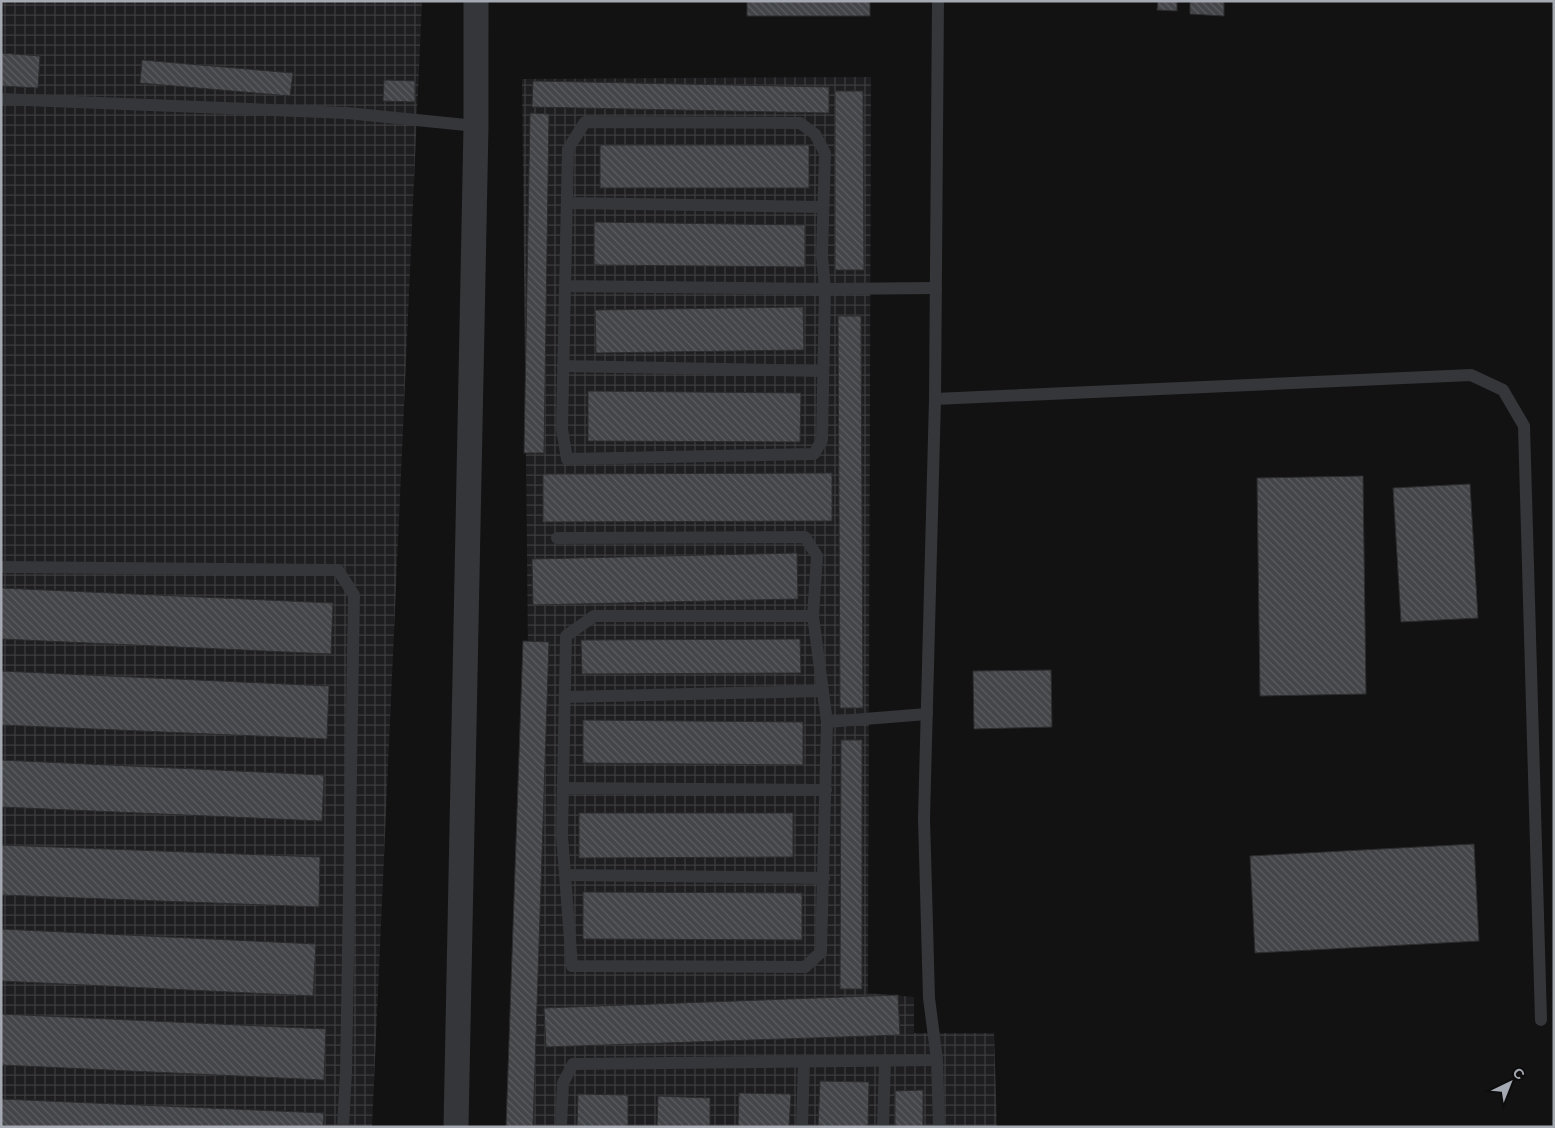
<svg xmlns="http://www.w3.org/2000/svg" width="1555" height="1128" viewBox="0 0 1555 1128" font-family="'Work Sans',sans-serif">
	<defs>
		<pattern id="industrial-grid" width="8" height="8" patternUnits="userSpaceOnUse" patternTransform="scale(1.25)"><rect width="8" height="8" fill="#1e1e20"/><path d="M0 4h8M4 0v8" fill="none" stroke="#3c3c3e"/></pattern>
		<pattern id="building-back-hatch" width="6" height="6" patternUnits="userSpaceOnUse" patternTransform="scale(1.25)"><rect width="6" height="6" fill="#444548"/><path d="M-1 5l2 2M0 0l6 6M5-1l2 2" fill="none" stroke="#5c5d60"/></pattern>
	</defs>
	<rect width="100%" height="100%" fill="#121213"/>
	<g fill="url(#industrial-grid)">
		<polygon points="1,1 422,1 372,1127 1,1127"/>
		<polygon points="871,77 868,993 914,997 914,1033 994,1033 997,1127 515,1127 528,648 522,79"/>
	</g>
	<g fill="url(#building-back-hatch)" stroke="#2c2c2e">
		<rect x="747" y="1" width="123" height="15"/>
		<polygon points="1158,1 1177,1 1177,11 1157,10"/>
		<polygon points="1190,1 1224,1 1224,16 1190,14"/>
		<polygon points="1,53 40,56 38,88 1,86"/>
		<polygon points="142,60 293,73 290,96 140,83"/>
		<polygon points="384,80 415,81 415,102 383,101"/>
		<polygon points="533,81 829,87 829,113 532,107"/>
		<polygon points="835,91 863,91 864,270 835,270"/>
		<polygon points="530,113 549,114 544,453 524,453"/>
		<rect x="600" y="145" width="209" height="43"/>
		<polygon points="594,222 805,225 805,267 594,265"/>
		<polygon points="803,307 804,350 596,353 595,310"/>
		<polygon points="838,316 861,316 863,708 840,708"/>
		<polygon points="588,391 801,393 800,442 588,441"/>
		<polygon points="832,473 832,521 543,522 543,474"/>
		<polygon points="1363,476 1366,694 1260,696 1257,478"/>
		<polygon points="1470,484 1478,618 1401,622 1393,488"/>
		<polygon points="797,553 798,599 533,605 532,559"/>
		<polygon points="1,588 333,603 331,654 1,639"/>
		<polygon points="800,639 801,673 582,674 581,640"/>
		<polygon points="523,641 549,642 533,1127 506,1127"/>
		<polygon points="1051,670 1052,727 974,729 973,671"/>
		<polygon points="1,671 329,686 327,739 1,725"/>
		<polygon points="583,720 803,722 803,765 583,763"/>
		<polygon points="841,740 862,740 862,989 840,989"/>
		<polygon points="1,760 324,775 322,821 1,807"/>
		<polygon points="579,813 793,813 793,857 579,858"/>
		<polygon points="1474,844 1479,941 1255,953 1250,856"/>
		<polygon points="1,845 320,857 319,907 1,895"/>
		<polygon points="583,892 802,893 802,940 583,939"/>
		<polygon points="1,929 316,944 313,996 1,981"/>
		<polygon points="898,995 900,1035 546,1047 544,1008"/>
		<polygon points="1,1014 326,1029 324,1080 1,1065"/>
		<polygon points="820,1081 869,1082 868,1127 818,1127"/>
		<polygon points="923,1090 923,1127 895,1127 895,1091"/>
		<polygon points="739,1093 791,1094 789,1127 738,1127"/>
		<polygon points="578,1094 628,1095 628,1127 577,1127"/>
		<polygon points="658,1096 710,1098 710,1127 657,1127"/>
		<polygon points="1,1099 324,1113 323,1127 1,1127"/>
	</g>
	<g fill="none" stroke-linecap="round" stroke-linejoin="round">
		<g stroke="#353639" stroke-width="12">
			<polyline points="1,99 347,113 476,126"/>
			<polyline points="567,203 823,207"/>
			<polyline points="565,286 825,289 822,440 814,454 567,459 562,429 568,149 585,122 800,123 815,134 825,153 822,256 825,289 936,288"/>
			<polyline points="563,366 823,371"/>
			<polyline points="935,399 1471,375 1503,390 1524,426 1541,1020"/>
			<polyline points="557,538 805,537 817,556 813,616"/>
			<polyline points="1,567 338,570 354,595 346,1072 343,1127"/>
			<polyline points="565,697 823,691"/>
			<polyline points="827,722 813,616 594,616 566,636 562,836 572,966 805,967 821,952 827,722 927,714"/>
			<polyline points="563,788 826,790"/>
			<polyline points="565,875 824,878"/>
			<polyline points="937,1060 939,1127"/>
			<polyline points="561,1127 563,1083 573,1064 937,1060 929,998 924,818 935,399 938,1"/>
			<polyline points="802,1127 804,1061"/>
			<polyline points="883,1127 885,1060"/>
		</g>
		<polyline stroke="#353639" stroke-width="25" points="456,1127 476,126 476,1"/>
	</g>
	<rect width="1555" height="1128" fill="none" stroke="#a5a9b1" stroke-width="5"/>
	<g transform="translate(1510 1083) rotate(43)" stroke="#0d0d0e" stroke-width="4" paint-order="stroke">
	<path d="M0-4L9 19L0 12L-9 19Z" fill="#a5a9b1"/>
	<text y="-8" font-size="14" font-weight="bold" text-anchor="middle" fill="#a5a9b1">С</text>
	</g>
</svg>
